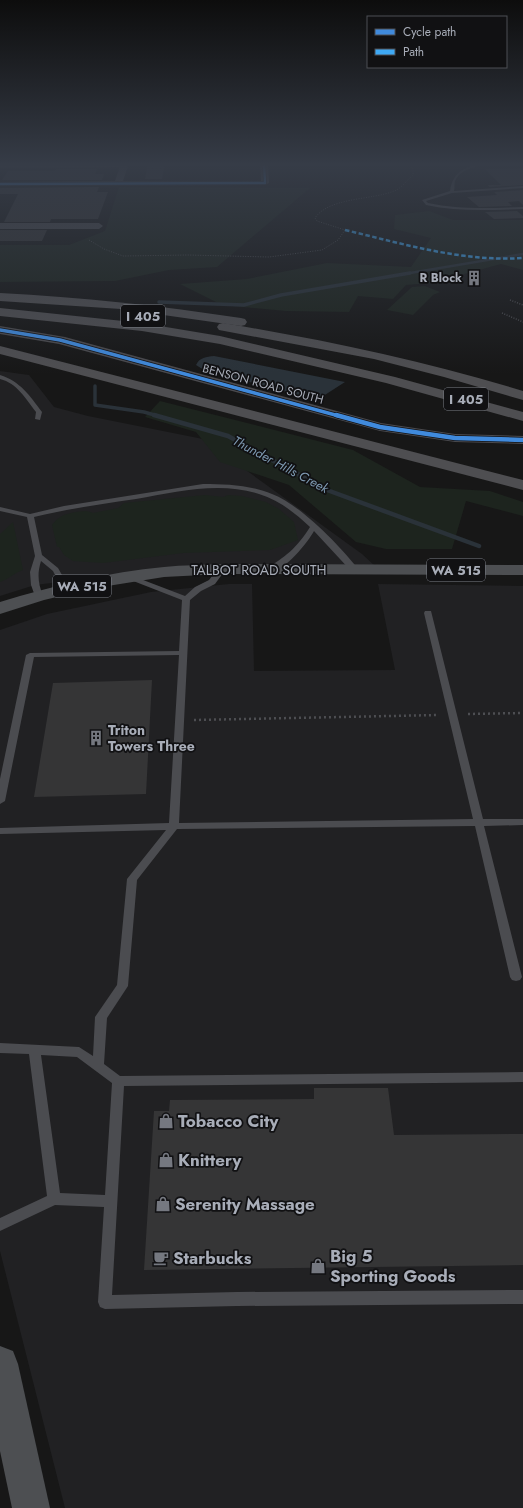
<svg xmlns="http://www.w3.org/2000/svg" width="523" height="1508" viewBox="0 0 523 1508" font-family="Jost,sans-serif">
	<rect width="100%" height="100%" fill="#171717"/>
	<g fill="#212123">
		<polygon points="0,371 29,375 54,407 88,416 203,439 362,554 375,566 181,567 35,585 0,596"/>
		<polygon points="229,584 252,584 254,671 395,670 378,584 523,586 523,1508 65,1508 0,1251 0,630 47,614 151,592"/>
	</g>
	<g fill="#1d241e">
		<polygon points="119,187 310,188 217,267 169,270 115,281 0,282 0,245 69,245 105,231"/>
		<polygon points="429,211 453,220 523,220 523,270 501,264 431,283 406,285 393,299 358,296 349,312 286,311 222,305 180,284 247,279 327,263 411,267 431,238 394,229 395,215"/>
		<polygon points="425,286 440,292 433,295 413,315 387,310 412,287"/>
		<polygon points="160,401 353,450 420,487 490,491 523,502 523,516 466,501 452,549 386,549 356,542 289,485 220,462 196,432 145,417"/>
		<path d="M205 495 223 497 228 495 242 496 266 502 279 509 294 522 298 540 270 550 183 553 103 563 73 561 64 555 59 547H57L52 525C54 522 56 520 59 518 65 513 86 509 93 513L118 508 124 503Z"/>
		<path d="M13 522 23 570C14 573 9 579 0 582V534Z"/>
	</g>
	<path fill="#2a3239" d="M214 356 345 382 317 400 204 370 196 365C200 357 206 357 214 356Z"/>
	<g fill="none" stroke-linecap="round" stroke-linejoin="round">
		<polyline stroke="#2a3239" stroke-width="2.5" points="404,274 523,254"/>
		<g stroke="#2a3239" stroke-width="3.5">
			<polyline points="159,302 244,305 281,295 410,273"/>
			<polyline points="95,386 95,405 144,412 158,416"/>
		</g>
		<polyline stroke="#2a3239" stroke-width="4.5" points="154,415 228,436 327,490 479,546"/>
	</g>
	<g fill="#353536">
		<polygon points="148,163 165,163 162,179 145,179"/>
		<polygon points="523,168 523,185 489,187 488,185 501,185 485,169"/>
		<polygon points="56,169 97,169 95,174 104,174 102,180 2,180 8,171 55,171"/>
		<polygon points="99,187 97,192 108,192 98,219 51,219 50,222 4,222 18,194 0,194 0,188"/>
		<polygon points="523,190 523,205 519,201 508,202 512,206 479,207 467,197 497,195 494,192"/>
		<polygon points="517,211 523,216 523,218 494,219 485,212"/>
		<polygon points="47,230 42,241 0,241 0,230"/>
		<polygon points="152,680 146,794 34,797 53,683"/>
		<polygon points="314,1088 388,1088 394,1135 523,1134 523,1265 144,1270 154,1111 169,1111 170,1100 314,1099"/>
	</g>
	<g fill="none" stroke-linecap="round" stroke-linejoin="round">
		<path stroke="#4d4e52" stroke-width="1" stroke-dasharray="1 1.5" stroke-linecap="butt" d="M89 240 104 249 123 256 188 255 269 257 322 250 338 240 345 230 317 221 315 218C329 197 373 200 394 191 401 189 407 180 413 175V168L407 163"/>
		<g stroke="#4d4e52" stroke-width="1.5" stroke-dasharray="1 1.5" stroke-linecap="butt">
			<polyline points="510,300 523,305"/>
			<polyline points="502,313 523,322"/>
		</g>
		<g stroke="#4d4e52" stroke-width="2.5" stroke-dasharray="2 3" stroke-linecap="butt">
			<polyline points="468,714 523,713"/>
			<polyline points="194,720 439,715"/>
		</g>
		<g fill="#4b4c50" fill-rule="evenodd">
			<path d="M487 163H523V164C505 164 464 161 455 181 454 184 455 188 454 191L523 186V188L452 193 426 201 428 203C460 210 491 208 523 207V209C490 210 458 212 426 205L422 200 450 191C453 170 467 166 487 163Z"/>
			<polygon points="0,166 124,166 126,167 0,168"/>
			<path d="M0 375C20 381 30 396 42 412L40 420 35 419 36 412C26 399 17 383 0 379Z"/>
			<path d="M203 484C226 484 250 485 272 494 301 505 340 546 359 570L355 572H352L314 531C308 542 284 573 269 571V567C288 555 298 546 310 527 295 513 279 500 259 494 219 481 176 492 136 499 101 504 67 509 34 517L42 555 58 568 70 589 69 591H63L53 571 41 561C37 574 38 583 43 596L39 598 35 596 31 585 30 572 35 556 27 517 0 511V507L30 514 64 506Z"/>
			<path d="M219 567H222L226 569 215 584 201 591 190 600 179 823 473 819 424 613 425 611H431L483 819H523V825L484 826 522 977 520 980 516 981 512 980 510 977 475 826 177 829 137 880 128 986 107 1018 104 1064 120 1076 523 1072V1082L124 1086 112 1295 237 1292 523 1290V1304L237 1306 105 1309 100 1307 98 1302 104 1207 55 1205 0 1231V1218L47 1196 29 1054 0 1053V1043L79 1047 93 1056 95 1017 117 985 127 879 166 830 0 834V828L169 823 179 655 34 657 5 801 0 804V779L26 655 30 653 179 651 182 600 123 577 127 575H130L185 596 195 587 209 580ZM41 1055 77 1057 112 1083 105 1195 60 1193Z"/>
		</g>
		<g fill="#4b4c50" fill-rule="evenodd">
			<polygon points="121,163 129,163 123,181 261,181 260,163 268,163 269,183 265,185 0,186 0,182 115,181"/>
			<polygon points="0,223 99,223 103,226 99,229 0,229"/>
		</g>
		<polygon fill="#4a4a4e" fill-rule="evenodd" points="0,326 65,337 381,423 455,434 523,436 523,444 455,442 380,431 59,344 0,334"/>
		<g fill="#4d4f52" fill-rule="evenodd">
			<path d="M222 564 523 565V575L222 574 164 577 95 588 44 600 0 614V602C53 586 109 572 164 567 183 565 203 565 222 564Z"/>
			<polygon points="0,1346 13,1351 18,1364 50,1508 12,1508 0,1451"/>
		</g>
		<g fill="#4e4e51" fill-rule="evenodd">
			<path d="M0 293C81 297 161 306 241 318L245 319 247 322 245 325 241 326 121 309 0 301Z"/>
			<polygon points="0,308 142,323 220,336 395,377 523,412 523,421 386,383 220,344 142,331 0,316"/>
			<path d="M223 323C325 340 425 361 523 391V400L444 377 374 359 219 330 217 327 219 324Z"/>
			<polygon points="0,346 523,480 523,490 0,354"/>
		</g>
		<path stroke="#3fa9f5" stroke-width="2.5" stroke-dasharray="4.5 2.5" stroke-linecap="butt" d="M345 230C404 244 462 262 523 258"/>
		<g stroke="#111113" stroke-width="3.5">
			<polyline id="cycleway-far2" points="0,184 265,183 264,163"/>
		</g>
		<g stroke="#111113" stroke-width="5">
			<polyline id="cycleway-far1" points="0,330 60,340 339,416"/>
		</g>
		<g stroke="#111113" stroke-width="6">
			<polyline id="cycleway" points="336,415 380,427 455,438 523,440"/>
		</g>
		<use href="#cycleway-far2" stroke="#408adc" stroke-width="2.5"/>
		<use href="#cycleway-far1" stroke="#408adc" stroke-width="3.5"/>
		<use href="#cycleway" stroke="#408adc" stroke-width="4.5"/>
	</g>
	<linearGradient id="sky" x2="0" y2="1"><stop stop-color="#0d0d0d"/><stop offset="0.44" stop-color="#363c47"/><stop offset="1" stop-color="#363c47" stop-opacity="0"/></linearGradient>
	<rect width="523" height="374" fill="url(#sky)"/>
	<defs>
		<g id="building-bare" transform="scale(1.2)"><path d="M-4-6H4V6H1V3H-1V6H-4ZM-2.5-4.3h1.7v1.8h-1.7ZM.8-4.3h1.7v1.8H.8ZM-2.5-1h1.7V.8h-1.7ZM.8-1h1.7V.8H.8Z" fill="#757880" stroke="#111113" stroke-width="2.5" paint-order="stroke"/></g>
		<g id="shop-bare" transform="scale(1.2)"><path d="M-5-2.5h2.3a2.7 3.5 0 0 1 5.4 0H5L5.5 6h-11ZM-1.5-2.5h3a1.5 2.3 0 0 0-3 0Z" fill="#757880" stroke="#111113" stroke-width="2.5" paint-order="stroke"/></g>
		<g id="cafe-bare" transform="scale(1.2)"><path d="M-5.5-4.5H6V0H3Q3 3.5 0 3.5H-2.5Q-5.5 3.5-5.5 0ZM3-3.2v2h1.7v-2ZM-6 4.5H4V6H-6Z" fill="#757880" stroke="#111113" stroke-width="2.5" paint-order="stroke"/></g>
	</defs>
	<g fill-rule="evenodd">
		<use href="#building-bare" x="474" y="278"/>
		<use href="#building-bare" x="96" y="738"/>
		<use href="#shop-bare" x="166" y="1121"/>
		<use href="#shop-bare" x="166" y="1160"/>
		<use href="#shop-bare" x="163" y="1204"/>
		<use href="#cafe-bare" x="161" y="1258"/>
		<use href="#shop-bare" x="318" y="1266"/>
	</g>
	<g text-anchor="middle" stroke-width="3.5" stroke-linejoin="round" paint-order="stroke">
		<g font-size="12" font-weight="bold" fill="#a8adb8" stroke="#111113" text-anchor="end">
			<text x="462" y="282">R Block</text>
		</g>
		<g font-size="12" fill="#a8adb8" stroke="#111113">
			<text transform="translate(263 384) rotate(15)" y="4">BENSON ROAD SOUTH</text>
		</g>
		<g fill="#111113" stroke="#7b7e86" stroke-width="1">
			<rect x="121" y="305" width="44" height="22" rx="3"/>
			<rect x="444" y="388" width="44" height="22" rx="3"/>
			<rect x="427" y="559" width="58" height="22" rx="3"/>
			<rect x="53" y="575" width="58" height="22" rx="3"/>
		</g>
		<g font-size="13" font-weight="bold" fill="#a8adb8">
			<text x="143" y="321">I 405</text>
			<text x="466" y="404">I 405</text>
			<text x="456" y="575">WA 515</text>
			<text x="82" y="591">WA 515</text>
		</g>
		<g font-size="13" font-style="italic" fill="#7f9bb3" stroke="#111113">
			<text transform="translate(281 464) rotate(28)" y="5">Thunder Hills Creek</text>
		</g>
		<g font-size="14" fill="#a8adb8" stroke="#111113">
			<text x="259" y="575">TALBOT ROAD SOUTH</text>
		</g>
		<g font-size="14" font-weight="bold" fill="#a8adb8" stroke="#111113" text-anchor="start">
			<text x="108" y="735">Triton<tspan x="108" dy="16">Towers Three</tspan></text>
		</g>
		<g font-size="17" font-weight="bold" fill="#a8adb8" stroke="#111113" text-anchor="start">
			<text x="178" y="1127">Tobacco City</text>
			<text x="178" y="1166">Knittery</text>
			<text x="175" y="1210">Serenity Massage</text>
			<text x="330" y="1262">Big 5<tspan x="330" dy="20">Sporting Goods</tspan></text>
			<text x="173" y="1264">Starbucks</text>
		</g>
	</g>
	<rect x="367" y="16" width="140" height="52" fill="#111113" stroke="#4d4f55"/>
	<rect x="375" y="29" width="20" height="6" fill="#408adc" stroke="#4d4f55"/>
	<text x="403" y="36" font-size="12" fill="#a8adb8">Cycle path</text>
	<rect x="375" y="49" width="20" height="6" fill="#3fa9f5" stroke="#4d4f55"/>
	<text x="403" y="56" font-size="12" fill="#a8adb8">Path</text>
</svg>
